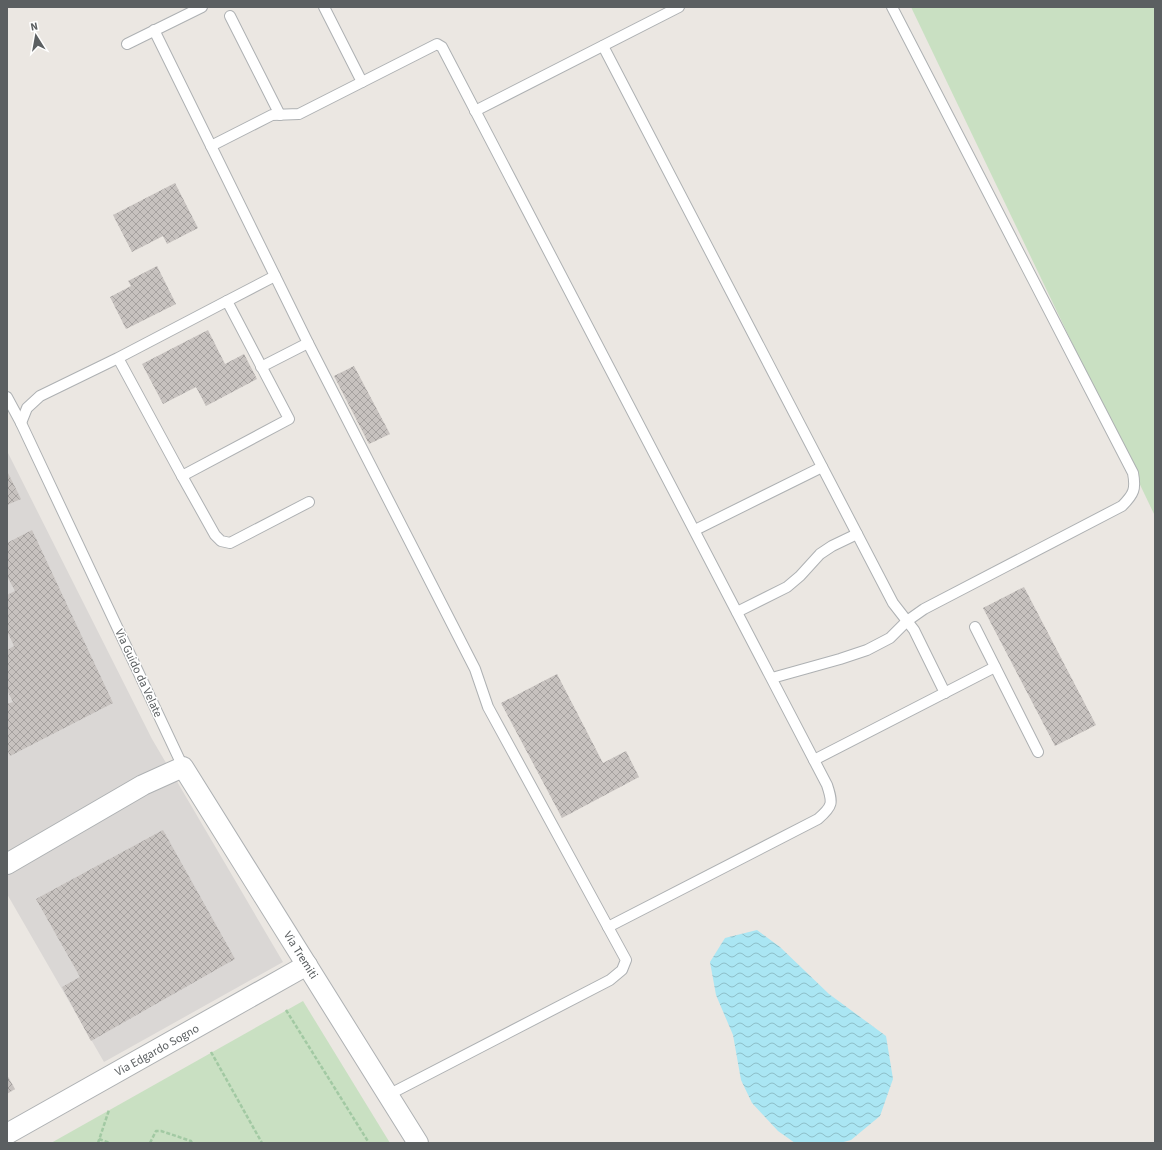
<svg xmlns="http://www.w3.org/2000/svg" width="1162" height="1150" viewBox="0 0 1162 1150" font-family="'Source Sans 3',sans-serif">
	<defs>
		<pattern id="water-waves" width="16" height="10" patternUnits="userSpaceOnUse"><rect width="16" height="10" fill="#aae6f3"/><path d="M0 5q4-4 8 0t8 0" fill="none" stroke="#8dbec8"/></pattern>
		<pattern id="building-cross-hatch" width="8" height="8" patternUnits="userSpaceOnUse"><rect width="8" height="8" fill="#c7c2bf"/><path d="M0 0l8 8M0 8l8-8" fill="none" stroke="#a5a19f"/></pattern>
	</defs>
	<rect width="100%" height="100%" fill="#ebe7e2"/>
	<polygon fill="#dad7d5" points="7,451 152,739 283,962 104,1062 7,894"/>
	<g fill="#c9e0c2">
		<polygon points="911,7 1155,7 1155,516"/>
		<polygon points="303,1001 390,1143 51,1143"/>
	</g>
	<polygon fill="url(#water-waves)" points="757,930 780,947 829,994 886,1036 893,1079 880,1116 851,1140 840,1143 795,1143 778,1131 752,1103 741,1080 733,1035 716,995 710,962 725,938"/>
	<g fill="url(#building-cross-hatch)">
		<polygon points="175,183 198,228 167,244 163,236 132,252 113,215"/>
		<polygon points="157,266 176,304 126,329 110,297 131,286 128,281"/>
		<polygon points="208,330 225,364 244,354 257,379 206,406 196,387 163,404 142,364"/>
		<polygon points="354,366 390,434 369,444 334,376"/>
		<polygon points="7,471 21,499 7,505"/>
		<polygon points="32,530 113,703 10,756 7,749 7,704 13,702 7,690 7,650 14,646 7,631 7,595 15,591 7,576 7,543"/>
		<polygon points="1024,587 1096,725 1055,746 983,608"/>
		<polygon points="557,674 603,763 626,751 639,777 562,818 501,703"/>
		<polygon points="163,830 235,959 91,1041 62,987 80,977 36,899"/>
		<polygon points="7,1075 15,1089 7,1094"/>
	</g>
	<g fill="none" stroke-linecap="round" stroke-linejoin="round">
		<g stroke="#aeb1b3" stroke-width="12">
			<g id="service">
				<polyline points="324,7 362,82"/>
				<polyline points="230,16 280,115"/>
				<polyline points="154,30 308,343 475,669 488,707 626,960 622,970 610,980 388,1095"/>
				<polyline points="127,44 202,7"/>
				<polyline points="603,46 893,603 914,630 945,693"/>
				<polyline points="475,111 679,7"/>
				<path d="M211 146 272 115 299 114 437 44 442 47 827 785C833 803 833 806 818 819L608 927"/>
				<polyline points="227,301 275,276"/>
				<polyline points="261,367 308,343"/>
				<polyline points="7,397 21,423 183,767"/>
				<polyline points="21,423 27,408 40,396 118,358 227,301 289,419 182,476 118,358"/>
				<polyline points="182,476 215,535 221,541 230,543 309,502"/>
				<polyline points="695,530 822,467"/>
				<polyline points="737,612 787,587 800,576 820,554 832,546 857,534"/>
				<polyline points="975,627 1038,752"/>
				<path d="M772 678 840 659 867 650 890 638 907 621 924 609 1122 506C1134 494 1136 489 1133 473L892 7"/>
				<polyline points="814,760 995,667"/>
			</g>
		</g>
		<g stroke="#aeb1b3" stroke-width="22">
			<g id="minor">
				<polyline points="7,864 143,785 183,767 418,1143"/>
				<polyline points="7,1134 307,965"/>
			</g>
		</g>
		<g stroke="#a2c9a3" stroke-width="2.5" stroke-dasharray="4 2" stroke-linecap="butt">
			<polyline points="286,1010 369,1143"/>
			<polyline points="211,1052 262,1143"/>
			<polyline points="99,1139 110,1143"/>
			<polyline points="98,1143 109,1110"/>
			<polyline points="150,1143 156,1131 161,1131 191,1141 192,1143"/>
		</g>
		<use href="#service" stroke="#fff" stroke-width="10"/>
		<use href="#minor" stroke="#fff" stroke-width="20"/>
	</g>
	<g text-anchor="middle" stroke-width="3" stroke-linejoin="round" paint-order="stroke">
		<g font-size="12" fill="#5b5f61" stroke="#fff">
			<text transform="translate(139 673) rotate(65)" y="4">Via Guido da Velate</text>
			<text transform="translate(301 955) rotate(58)" y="4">Via Tremiti</text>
			<text transform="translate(157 1050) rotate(-29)" y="4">Via Edgardo Sogno</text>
		</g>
	</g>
	<rect width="1162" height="1150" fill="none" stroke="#5b5f61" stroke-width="16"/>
	<g transform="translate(36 36) rotate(349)" stroke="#ffffff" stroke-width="3" paint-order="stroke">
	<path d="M0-3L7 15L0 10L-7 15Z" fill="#5b5f61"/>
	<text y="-6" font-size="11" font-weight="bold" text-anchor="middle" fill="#5b5f61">N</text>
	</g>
</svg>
